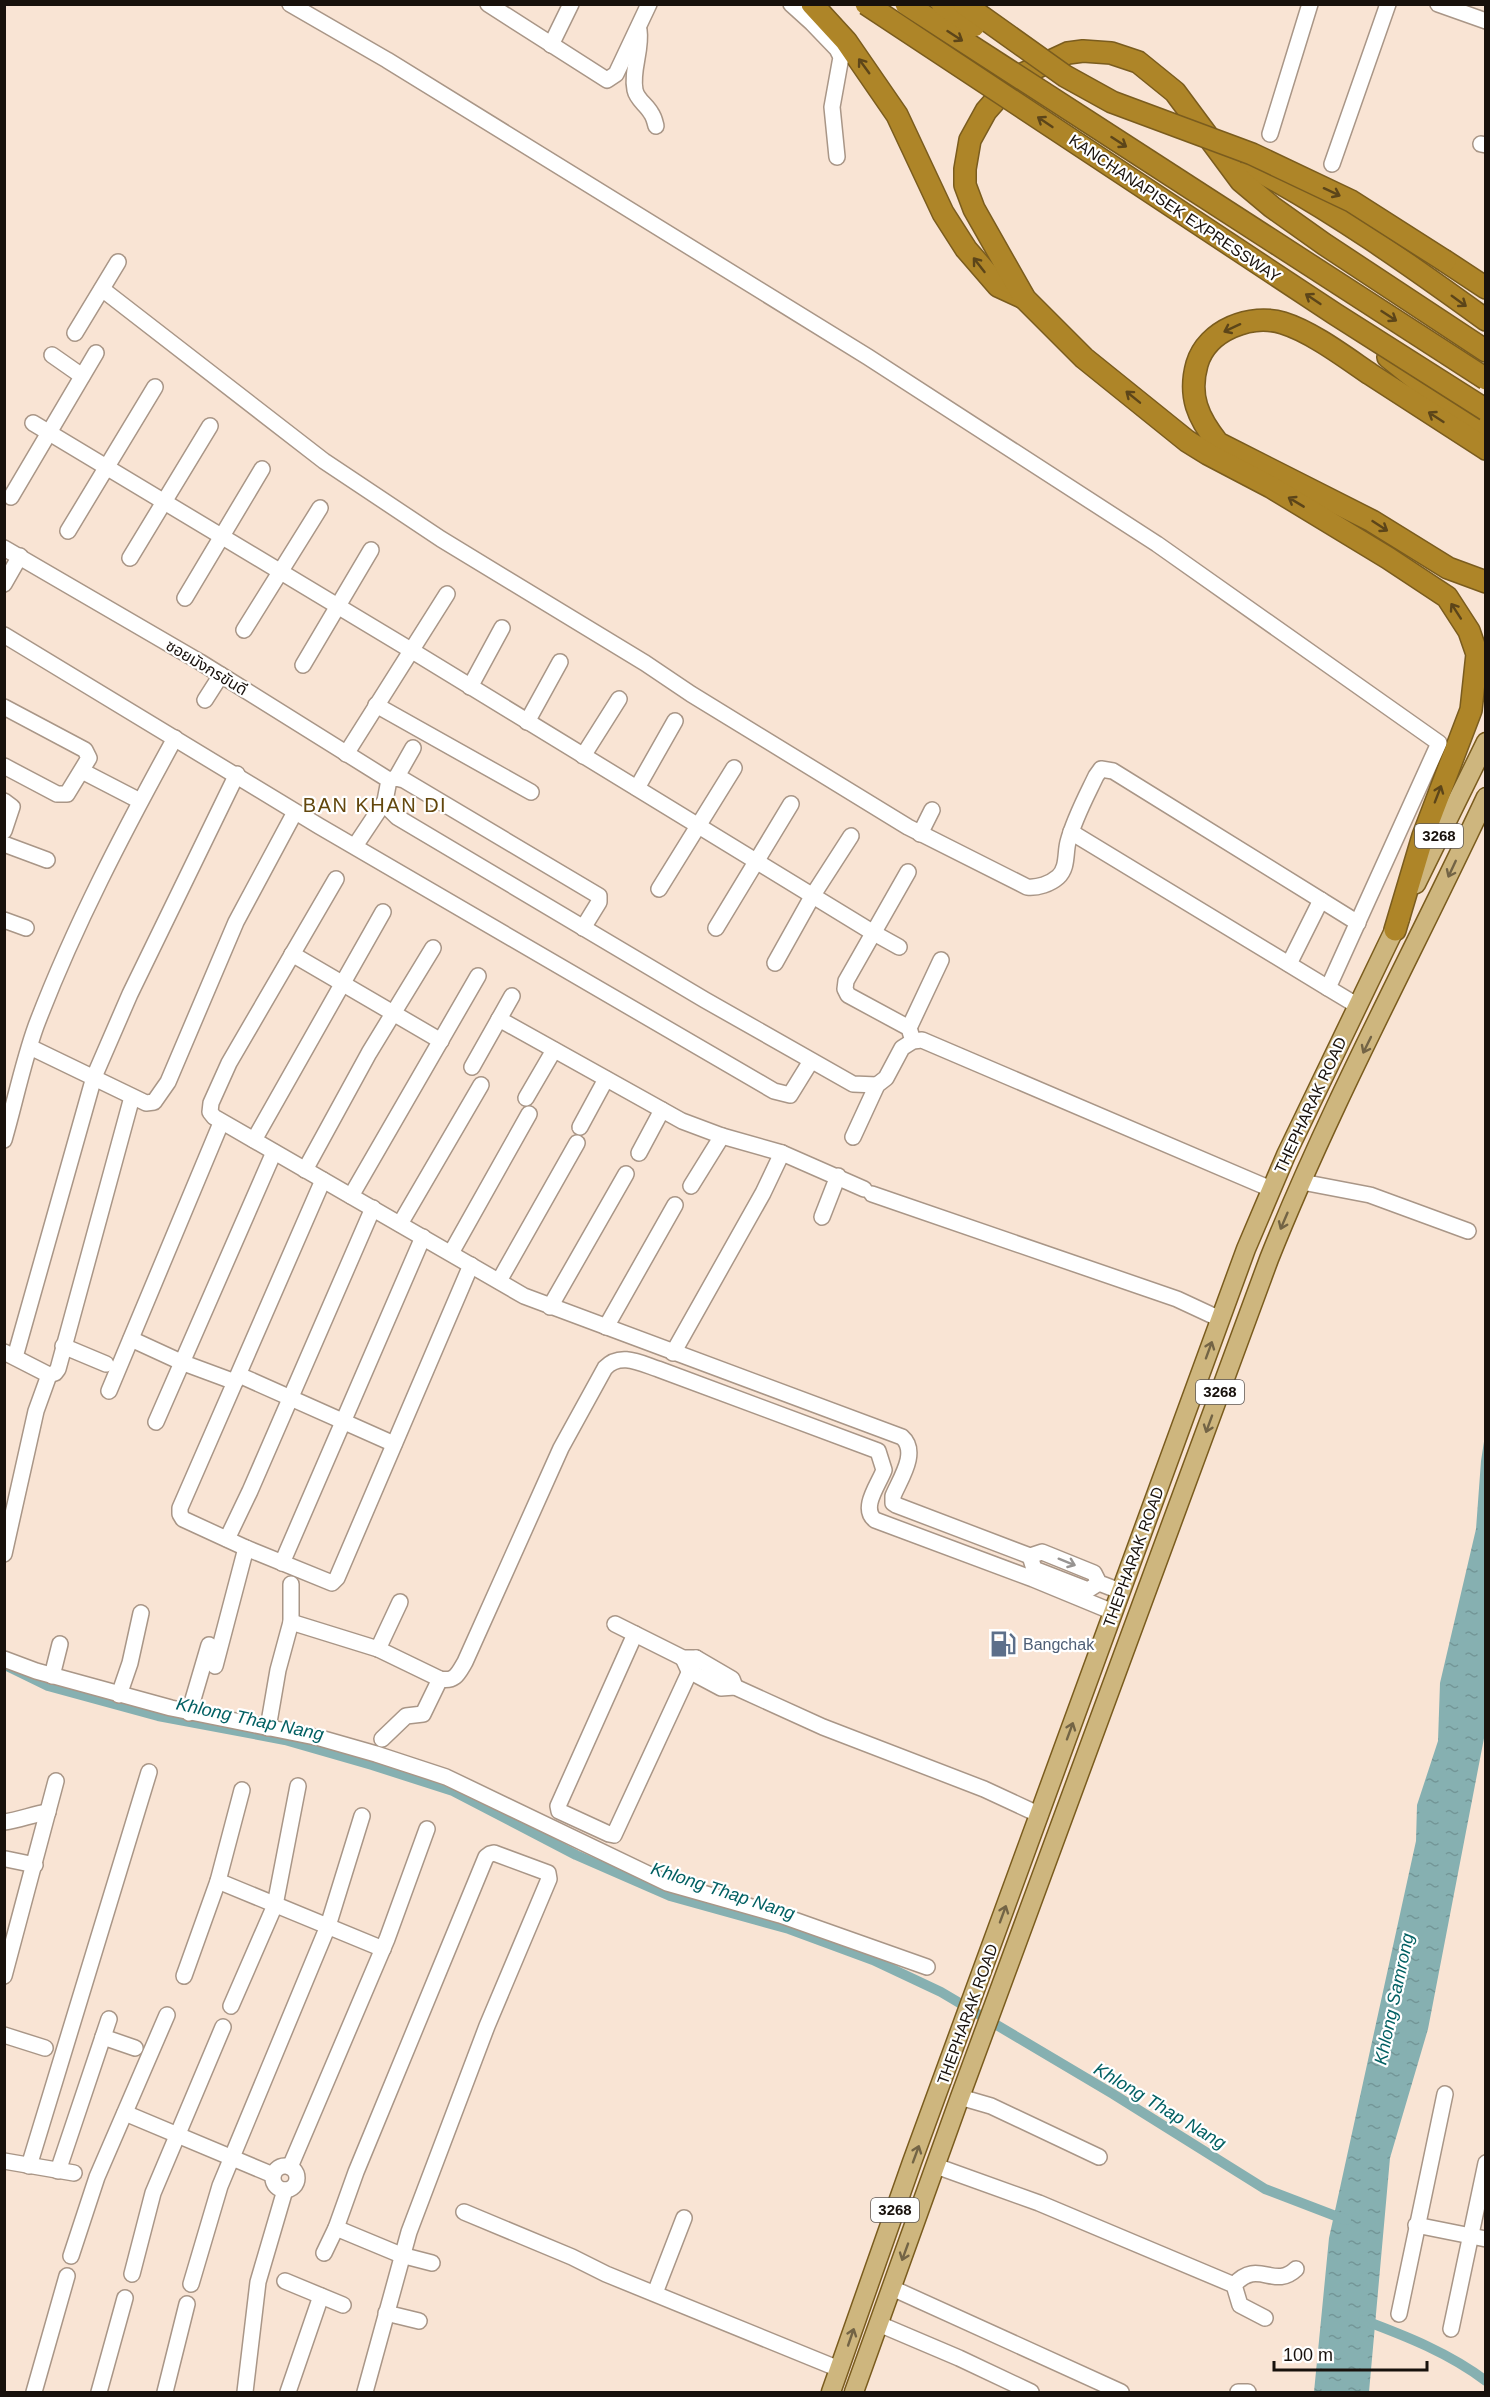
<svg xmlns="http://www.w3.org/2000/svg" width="1490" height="2397" viewBox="0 0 1490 2397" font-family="Helvetica,'Noto Sans Thai',sans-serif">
	<defs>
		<pattern id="water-ripples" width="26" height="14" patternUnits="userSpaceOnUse" patternTransform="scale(1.5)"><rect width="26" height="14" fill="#86b0b1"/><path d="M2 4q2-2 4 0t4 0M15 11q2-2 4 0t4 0" fill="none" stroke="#739697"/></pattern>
	</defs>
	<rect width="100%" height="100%" fill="#f9e4d4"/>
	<polygon fill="url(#water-ripples)" points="1485,1435 1485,1733 1428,2029 1390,2158 1369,2392 1314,2392 1329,2238 1416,1841 1417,1805 1438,1741 1440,1683 1476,1529 1481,1461"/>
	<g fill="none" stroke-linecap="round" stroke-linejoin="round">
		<g stroke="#86b0b1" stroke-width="10">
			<polyline points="9,1667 48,1686 158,1716 285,1740 372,1765 453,1791 576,1855 670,1896 789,1929 873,1960 941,1992 1113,2094 1265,2189 1346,2220"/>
			<path d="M1363 2320C1406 2336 1449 2353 1486 2381"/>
		</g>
		<g stroke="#a99687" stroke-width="18">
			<g id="minor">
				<polyline points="290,4 387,60 868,357 1157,544 1439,743 1328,988 1358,1006"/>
				<polyline points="488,4 607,80 616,74 649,4"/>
				<polyline points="791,4 812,23 837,49 841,57 832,107 837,157"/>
				<polyline points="1438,4 1486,21"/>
				<path d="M639 30C642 50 631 71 635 90 637 100 646 104 651 113 654 117 655 122 656 126"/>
				<polyline points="551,45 571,4"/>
				<polyline points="1270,134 1310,4"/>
				<polyline points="1481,144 1486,145"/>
				<polyline points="1332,164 1388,4"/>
				<path d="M102 289 324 461 441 539 645 663 691 694 908 827 1027 887C1038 888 1050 884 1058 877 1068 868 1065 853 1068 842 1074 819 1086 797 1096 776L1101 769 1113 771 1358 923"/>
				<polyline points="75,333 118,262"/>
				<polyline points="52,355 82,376"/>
				<polyline points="33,423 419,655 872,932 899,947"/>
				<polyline points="11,497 96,353"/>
				<polyline points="68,531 155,387"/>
				<polyline points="4,548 200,662 389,780 385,801 355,846"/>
				<polyline points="130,558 210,426"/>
				<polyline points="4,584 20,556"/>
				<polyline points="185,598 262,469"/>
				<polyline points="244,630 320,508"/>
				<polyline points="4,635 319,826 774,1091 790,1095 811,1061"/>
				<polyline points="303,665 371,550"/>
				<polyline points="470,687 502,628"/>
				<polyline points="205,700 221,675"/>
				<polyline points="376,705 531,792"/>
				<polyline points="4,707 85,750 89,758 67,794 57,794 4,766"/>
				<polyline points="527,722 560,662"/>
				<polyline points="346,754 447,594"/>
				<polyline points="583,756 619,699"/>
				<polyline points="82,771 140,801"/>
				<polyline points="396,778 413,748"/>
				<polyline points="389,780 396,778 404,780 599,896 599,902 583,928"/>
				<polyline points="637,788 675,721"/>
				<polyline points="4,801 12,807 4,831"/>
				<polyline points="385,801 386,806 397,817 705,1000 853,1084 877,1085"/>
				<polyline points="1071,832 1328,988"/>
				<polyline points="920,834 932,810"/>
				<polyline points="4,844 47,860"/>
				<polyline points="908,872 846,981 845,989 848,995 909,1028 913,1041"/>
				<path d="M336 879 229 1063 211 1103 210 1112 214 1117 524 1296 902 1437C919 1452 900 1479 893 1496V1503L896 1505 1030 1556 1042 1552 1094 1573 1099 1583 1120 1591"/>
				<polyline points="659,889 734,768"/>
				<polyline points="4,920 26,928"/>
				<polyline points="716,928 791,804"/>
				<polyline points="292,954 441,1041"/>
				<polyline points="775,963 813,895 851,836"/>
				<polyline points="1289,964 1321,900"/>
				<polyline points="499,1019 682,1121 722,1136 782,1153 864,1189"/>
				<polyline points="909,1028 941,960"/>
				<polyline points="30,1047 146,1103 154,1102 168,1082 236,922 295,812"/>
				<polyline points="472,1067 512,996"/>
				<polyline points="526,1098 554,1050"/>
				<polyline points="580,1127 606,1079"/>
				<polyline points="853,1137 877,1085 886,1078 902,1048 913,1041 922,1040 1271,1189"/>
				<path d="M4 1140C15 1102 23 1062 36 1026 74 926 124 831 175 738"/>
				<polyline points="254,1140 383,912"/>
				<polyline points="639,1153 662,1110"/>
				<polyline points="305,1170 369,1053 433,948"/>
				<polyline points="323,1180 180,1508 180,1514 183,1519 246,1548 332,1583 337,1578 471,1265"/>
				<polyline points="1302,1182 1370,1195 1468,1231"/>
				<polyline points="691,1186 722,1136"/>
				<polyline points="872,1194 1177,1299 1220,1319"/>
				<polyline points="351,1196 478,976"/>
				<polyline points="822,1217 838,1176"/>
				<polyline points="400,1224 481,1085"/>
				<polyline points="451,1253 529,1114"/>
				<polyline points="499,1281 577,1143"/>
				<polyline points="550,1307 626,1174"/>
				<polyline points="606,1327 675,1205"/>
				<polyline points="131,1339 181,1362 235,1382"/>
				<polyline points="63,1346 106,1364"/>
				<polyline points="4,1352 49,1375 55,1373 58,1369 132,1097"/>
				<polyline points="673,1353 763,1193 782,1153"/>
				<polyline points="15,1357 94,1077 130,994 237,774"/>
				<polyline points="239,1375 394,1444"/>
				<polyline points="109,1391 221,1123"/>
				<polyline points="156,1422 274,1152"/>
				<polyline points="227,1539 250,1491 373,1208"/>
				<polyline points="4,1554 36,1411 49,1375"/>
				<polyline points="1030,1556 1034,1569 1088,1590 1099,1583"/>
				<polyline points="282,1563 423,1237"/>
				<path d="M291 1622 378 1649 440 1679C455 1682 458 1674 465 1662L561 1448 605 1368C620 1352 640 1363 658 1369L878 1451 884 1470C879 1484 860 1508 875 1520L1033 1579 1113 1612"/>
				<polyline points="615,1624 683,1658 696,1658 732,1679 735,1687"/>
				<polyline points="635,1634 558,1806 559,1811 609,1834 614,1835 696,1658"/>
				<polyline points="378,1649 400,1602"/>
				<polyline points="683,1658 689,1671 721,1688 735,1687 823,1727 984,1789 1040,1815"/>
				<polyline points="4,1659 36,1671 171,1708 320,1738 376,1754 446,1777 667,1883 780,1915 927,1967"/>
				<polyline points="215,1666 246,1548"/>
				<polyline points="52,1676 60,1644"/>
				<polyline points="119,1695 130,1663 141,1613"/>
				<polyline points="189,1713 209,1645"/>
				<polyline points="268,1728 278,1670 291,1622 291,1584"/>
				<polyline points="382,1739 406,1716 423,1714 440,1679"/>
				<path d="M4 1822C20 1820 33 1814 48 1812"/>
				<polyline points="6,1859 35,1865"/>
				<polyline points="218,1881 383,1949"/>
				<polyline points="4,1976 56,1781"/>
				<polyline points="184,1976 218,1881 242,1790"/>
				<polyline points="231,2006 275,1905 298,1786"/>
				<polyline points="4,2035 45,2048"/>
				<polyline points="103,2037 135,2048"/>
				<polyline points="960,2097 991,2106 1099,2157"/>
				<polyline points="125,2113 273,2175"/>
				<polyline points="4,2161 74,2173"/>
				<polyline points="29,2166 149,1772"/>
				<polyline points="936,2166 1039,2203 1234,2285 1240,2305 1265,2318"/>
				<circle cx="285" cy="2178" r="12"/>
				<polyline points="290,2167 387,1939 427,1829"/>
				<polyline points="58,2171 109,2019"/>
				<polyline points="464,2212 572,2257 606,2274 839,2369"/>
				<polyline points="1416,2225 1486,2239"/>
				<polyline points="336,2228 401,2255 432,2263"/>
				<polyline points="324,2253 336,2228 356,2172 486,1857 490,1854 494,1853 548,1873 549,1879 487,2026 409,2232 365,2392"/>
				<polyline points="71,2256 97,2177 167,2015"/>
				<polyline points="132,2274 153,2193 223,2027"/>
				<polyline points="285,2281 343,2305"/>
				<polyline points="191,2284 220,2186 328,1926 362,1816"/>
				<path d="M1234 2285C1258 2258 1274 2290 1296 2269"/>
				<polyline points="892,2288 1121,2392"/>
				<polyline points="655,2293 684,2218"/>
				<polyline points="386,2313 419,2321"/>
				<polyline points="1399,2314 1445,2094"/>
				<polyline points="879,2324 959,2358 1031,2392"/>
				<polyline points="1451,2329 1486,2163"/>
				<polyline points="34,2392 67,2276"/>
				<polyline points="99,2392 125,2298"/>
				<polyline points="165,2392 187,2304"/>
				<polyline points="245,2392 258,2282 285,2190"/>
				<polyline points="288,2392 321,2296"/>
				<polyline points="1238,2392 1248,2392"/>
			</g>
		</g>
		<g stroke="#7a5c1e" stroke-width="21">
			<g id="major">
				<polyline points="1416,884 1486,742"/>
				<polyline points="831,2392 912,2162 1246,1249 1286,1155 1400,918"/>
				<path d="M854 2392 960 2097 1269 1259C1332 1101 1414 951 1486 797"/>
			</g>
		</g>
		<g stroke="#7a5c1e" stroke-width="24">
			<g id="highway">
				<polyline points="812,4 846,41 897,115 943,213 966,249 998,286 1024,298"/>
				<path d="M1251 167C1334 211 1410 265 1486 320"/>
				<polyline points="1445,261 1486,288"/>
				<polyline points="1388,357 1418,381 1486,426"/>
				<path d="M1486 449C1447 424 1408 399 1370 374 1345 357 1312 332 1283 323 1251 313 1207 330 1197 364 1188 396 1198 418 1218 443L1372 521 1448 568 1486 582"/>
				<polyline points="1395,930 1423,836 1471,710 1477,654 1469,631 1447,597 1388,558 1271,487 1208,454 1187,441 1084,358 1025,299 974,209 965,185 965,169 970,140 986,111 1016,77 1068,53 1083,51 1111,53 1138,62 1175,92 1241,181 1272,207 1324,244 1486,351"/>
			</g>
		</g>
		<use href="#minor" stroke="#fff" stroke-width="15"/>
		<use href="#major" stroke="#ceb67e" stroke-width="18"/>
		<use href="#highway" stroke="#ae8528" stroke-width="21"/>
		<g stroke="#7a5c1e" stroke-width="24" stroke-linecap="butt">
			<g id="highway-bridge">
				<polyline points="866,4 1335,314 1486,410"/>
				<polyline points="906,4 1486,379"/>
				<polyline points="942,4 974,26"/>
				<polyline points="964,4 1065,76 1112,102 1252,154 1351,201 1445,261"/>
			</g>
		</g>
		<use href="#highway-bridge" stroke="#ae8528" stroke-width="21"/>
	</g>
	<defs><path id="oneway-shaft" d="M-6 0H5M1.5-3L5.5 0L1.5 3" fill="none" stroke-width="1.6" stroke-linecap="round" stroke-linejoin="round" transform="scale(1.5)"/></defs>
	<g stroke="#5c4519">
		<use href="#oneway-shaft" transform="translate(955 36) rotate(33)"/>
		<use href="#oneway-shaft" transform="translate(864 66) rotate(-126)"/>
		<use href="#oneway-shaft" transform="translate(1045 122) rotate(-146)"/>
		<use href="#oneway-shaft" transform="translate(1119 142) rotate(33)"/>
		<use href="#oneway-shaft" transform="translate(1332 192) rotate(25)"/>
		<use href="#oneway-shaft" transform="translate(979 265) rotate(-128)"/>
		<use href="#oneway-shaft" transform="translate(1313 299) rotate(-146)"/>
		<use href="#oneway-shaft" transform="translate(1459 301) rotate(36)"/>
		<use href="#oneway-shaft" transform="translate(1389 316) rotate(33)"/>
		<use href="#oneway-shaft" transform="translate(1232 328) rotate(155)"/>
		<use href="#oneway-shaft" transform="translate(1133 397) rotate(-141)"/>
		<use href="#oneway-shaft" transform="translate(1436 417) rotate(-147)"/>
		<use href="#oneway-shaft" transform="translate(1296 502) rotate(-149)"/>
		<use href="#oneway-shaft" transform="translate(1380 526) rotate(33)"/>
		<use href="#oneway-shaft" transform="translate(1456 611) rotate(-123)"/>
		<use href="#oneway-shaft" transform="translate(1438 794) rotate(-69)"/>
	</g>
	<g stroke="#736445">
		<use href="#oneway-shaft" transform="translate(1452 869) rotate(115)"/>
		<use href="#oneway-shaft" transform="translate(1367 1045) rotate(116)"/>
		<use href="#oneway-shaft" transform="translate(1284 1221) rotate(113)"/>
		<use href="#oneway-shaft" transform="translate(1209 1350) rotate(-70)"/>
		<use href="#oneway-shaft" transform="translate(1209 1424) rotate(110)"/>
		<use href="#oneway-shaft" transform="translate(1070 1731) rotate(-70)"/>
		<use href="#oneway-shaft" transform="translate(1003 1914) rotate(-70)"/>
		<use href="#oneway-shaft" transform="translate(916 2154) rotate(-70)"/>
		<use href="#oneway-shaft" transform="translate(905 2252) rotate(110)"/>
		<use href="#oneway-shaft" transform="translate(851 2337) rotate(-71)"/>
	</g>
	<use stroke="#979492" href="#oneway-shaft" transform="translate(1067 1562) rotate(22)"/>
	<defs>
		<g id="fuel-bare" transform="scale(2.07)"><path d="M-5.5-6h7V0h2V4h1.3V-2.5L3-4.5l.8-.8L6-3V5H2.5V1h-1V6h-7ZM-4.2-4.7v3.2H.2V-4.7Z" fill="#5c6f8a" stroke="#fff" stroke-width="2.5" paint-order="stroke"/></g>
	</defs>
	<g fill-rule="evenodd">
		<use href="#fuel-bare" x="1003" y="1644"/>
	</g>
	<g text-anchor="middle" stroke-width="4.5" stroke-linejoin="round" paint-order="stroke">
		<g fill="#fff" stroke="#5d5855" stroke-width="1.5">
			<rect x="1415" y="824" width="48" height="24" rx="4.5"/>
			<rect x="1196" y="1380" width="48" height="24" rx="4.5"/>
			<rect x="871" y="2198" width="48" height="24" rx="4.5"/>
		</g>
		<g font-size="15" font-weight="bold" fill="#18110c">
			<text x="1439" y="841">3268</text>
			<text x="1220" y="1397">3268</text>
			<text x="895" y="2215">3268</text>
		</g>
		<g font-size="16" fill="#18110c" stroke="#fff">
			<text transform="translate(1175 208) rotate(34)" y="6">KANCHANAPISEK EXPRESSWAY</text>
			<text transform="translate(207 667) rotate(31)" y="6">ซอยมังกรขันดี</text>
			<text transform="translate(1310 1105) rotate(-65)" y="6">THEPHARAK ROAD</text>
			<text transform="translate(1133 1557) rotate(-70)" y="6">THEPHARAK ROAD</text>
			<text transform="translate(967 2014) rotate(-70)" y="6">THEPHARAK ROAD</text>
		</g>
		<g font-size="16" fill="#4e5e75" stroke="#fff" text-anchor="start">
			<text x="1023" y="1650">Bangchak</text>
		</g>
		<g font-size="18" font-style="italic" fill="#026063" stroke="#fff">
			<text transform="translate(250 1719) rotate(12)" y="6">Khlong Thap Nang</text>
			<text transform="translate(723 1891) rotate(18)" y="6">Khlong Thap Nang</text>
			<text transform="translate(1394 1999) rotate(-78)" y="6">Khlong Samrong</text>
			<text transform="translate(1160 2106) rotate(31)" y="6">Khlong Thap Nang</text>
		</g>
		<g font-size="20" letter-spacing="1.5" fill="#63470d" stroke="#fff">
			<text x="375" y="812">BAN KHAN DI</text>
		</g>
	</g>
	<rect width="1490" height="2397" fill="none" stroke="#18110c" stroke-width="12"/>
	<path d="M1274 2361v9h153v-9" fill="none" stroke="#18110c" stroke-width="3"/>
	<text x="1283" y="2361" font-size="18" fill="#18110c" stroke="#ffffff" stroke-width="4.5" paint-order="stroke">100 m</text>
</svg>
